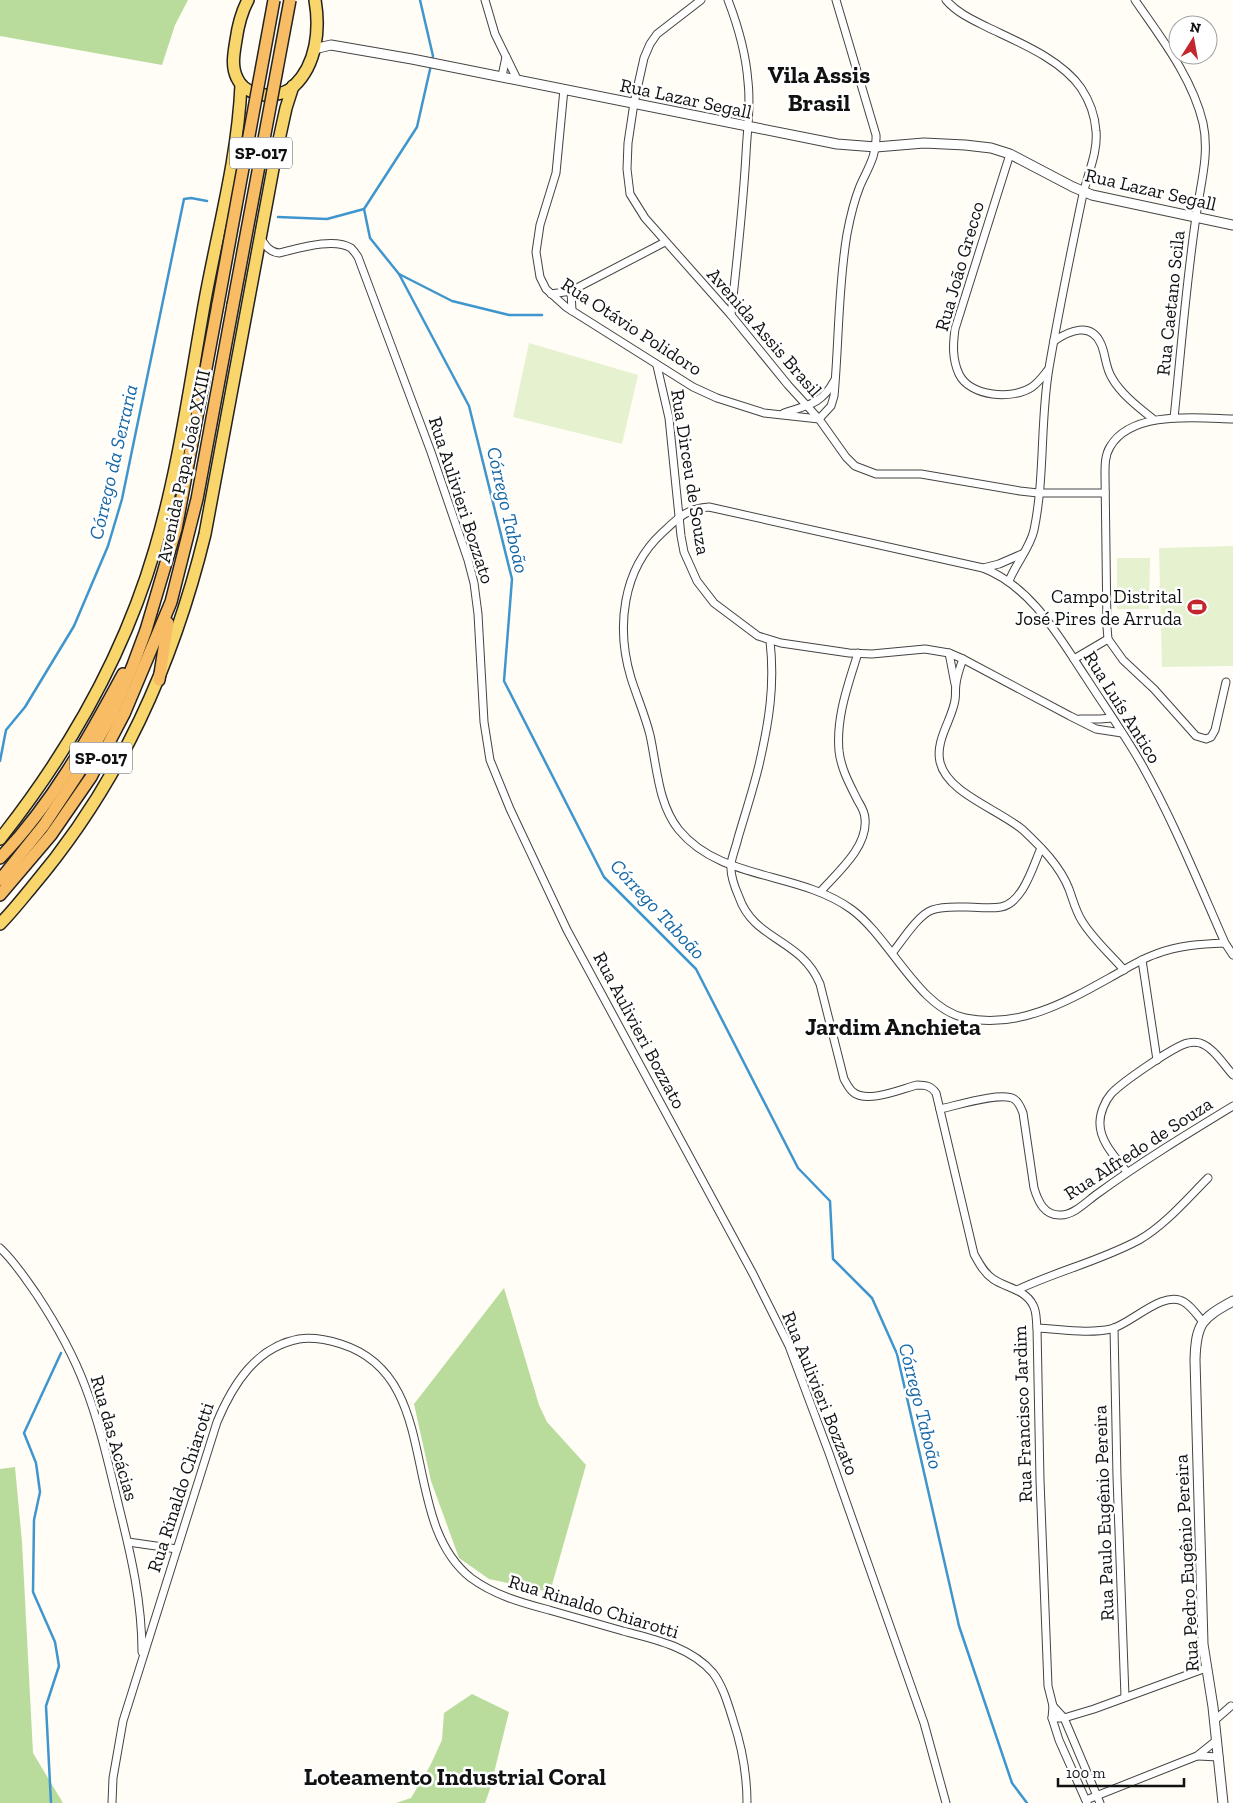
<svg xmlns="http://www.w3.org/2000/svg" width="1233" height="1803" viewBox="0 0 1233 1803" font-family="'Zilla Slab',serif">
	<rect width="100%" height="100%" fill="#fffdf5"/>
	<g fill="#b9dc9c">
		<polygon points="0,0 188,0 175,25 162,65 0,36"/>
		<polygon points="504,1288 539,1405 547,1422 586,1465 550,1592 489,1579 459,1558 431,1481 414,1404"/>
		<polygon points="15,1467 22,1542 33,1753 63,1803 0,1803 0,1469"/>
		<polygon points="472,1694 509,1712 490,1789 485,1803 396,1803 411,1798 430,1766 442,1740 444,1713"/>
	</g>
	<g fill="#e6f2cf">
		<polygon points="529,343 638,375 622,444 513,417"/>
		<polygon points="1233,546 1233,666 1162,667 1159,548"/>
		<polygon points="1117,558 1150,558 1149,609 1117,609"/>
	</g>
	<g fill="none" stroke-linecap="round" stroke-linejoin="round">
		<g stroke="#3f96cf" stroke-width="2.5">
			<polyline points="420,0 433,56 432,60"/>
			<polyline points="431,65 417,127 364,209 370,238 399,274 469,406 512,579 504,681 604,877 696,969 798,1168 830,1201 833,1259 872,1298 897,1354 959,1626 1012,1783 1027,1803"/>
			<polyline points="278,217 327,219 364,209"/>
			<polyline points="399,274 452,301 509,315 542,315"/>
			<polyline points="0,761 6,730 25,707 74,626 108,546 122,499 184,199 191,198 207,201"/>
			<polyline points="51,1803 46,1706 59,1666 55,1642 33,1592 34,1520 40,1492 36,1463 24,1433 61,1353"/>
		</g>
		<g stroke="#444" stroke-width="9">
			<g id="minor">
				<polyline points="485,0 495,34 517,79"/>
				<polyline points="701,0 657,34 650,44 644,58 634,103 628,143 627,169 630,194 645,218 731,315 788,385 819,419 846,457 855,466 876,474 921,474 1020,491 1038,493 1105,493"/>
				<path d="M728 0C738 26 746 54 748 82 751 106 747 131 746 154 743 208 737 261 731 315"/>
				<path d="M946 0C957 13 973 20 987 27 1018 42 1061 59 1081 88 1089 100 1095 116 1096 131 1098 152 1088 173 1083 194 1071 251 1059 310 1049 368 1040 421 1045 477 1034 530 1030 548 1016 563 1009 581"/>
				<path d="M1135 0C1161 38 1192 77 1203 123 1210 155 1200 185 1196 217 1186 284 1181 351 1174 418"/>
				<polyline points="502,76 506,57"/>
				<path d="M564 89 556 173 540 225 536 252 540 277 546 289 566 307 693 387 717 398 764 413 819 419 831 406 834 396C839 342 838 287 847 234 850 218 854 201 860 186 868 168 877 155 876 135L836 0"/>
				<path d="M1010 154 955 329C953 344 952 359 959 374 970 397 1013 400 1032 387 1039 382 1043 376 1048 370"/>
				<path d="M260 237C265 245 269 252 279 253 297 249 333 237 351 248 353 250 356 254 358 257L431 452 468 560 474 583 478 614 484 722 490 760 510 809 567 930 753 1274 789 1346 829 1453 924 1723 946 1803"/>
				<polyline points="571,291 572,311"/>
				<polyline points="551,294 571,291 665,242"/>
				<path d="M1054 341C1069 331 1091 321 1101 344 1106 355 1105 367 1112 378 1121 394 1138 407 1153 419"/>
				<polyline points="657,366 669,418 681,536 684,552 697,581 714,603 758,636 781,643 849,653 872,654 925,649 949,653 963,659 1070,716 1096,729 1122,733"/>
				<path d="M784 413C808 405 822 404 834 381"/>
				<polyline points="983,568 999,564 1022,554"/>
				<path d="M770 641C775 685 769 722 759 765 753 790 745 814 738 838 736 847 732 856 731 864 730 874 735 888 739 897 754 941 801 938 820 984L844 1079C847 1084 849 1089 853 1092 867 1104 901 1089 917 1085 926 1085 931 1086 936 1093L974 1254C979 1263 984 1273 993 1279 1006 1288 1025 1289 1033 1305 1037 1312 1036 1320 1037 1328L1040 1480 1048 1686 1053 1706 1064 1718 1100 1803"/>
				<polyline points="949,653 955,684"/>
				<path d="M963 659C960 667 957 676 956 684 955 689 956 695 955 700 952 720 935 740 940 762 947 793 998 809 1023 830 1041 847 1060 866 1069 889 1073 900 1076 912 1082 921 1092 938 1111 955 1124 970"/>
				<polyline points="1074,659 1108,639"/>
				<path d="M1226 682 1215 730 1211 737 1206 739 1196 736 1154 689 1123 660 1108 639 1107 627 1105 474C1105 465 1105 455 1110 447 1131 410 1197 418 1233 419"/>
				<polyline points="1080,719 1100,719 1112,718"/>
				<path d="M820 892C837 873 868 847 865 819 865 812 861 806 858 801 850 785 841 769 839 751 836 717 848 685 858 653"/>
				<path d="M1225 943C1202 944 1179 945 1156 954 1144 958 1132 965 1120 972 1073 998 1022 1030 965 1018 918 1008 890 937 851 909 798 871 721 881 679 830 658 804 657 767 650 735 645 715 637 697 631 678 616 628 622 570 662 533 677 519 687 508 709 507L983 568C1032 587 1059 637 1087 679 1105 707 1125 735 1142 765 1174 822 1199 884 1225 943L1233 955"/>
				<path d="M893 952C902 941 918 915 932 910 943 906 954 907 966 907 977 907 990 909 1001 907 1023 903 1033 866 1041 848"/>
				<polyline points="1142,960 1157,1060"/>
				<path d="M940 1109C955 1106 1002 1091 1014 1099 1019 1102 1021 1108 1023 1113L1034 1188C1038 1201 1044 1216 1061 1215 1074 1215 1087 1201 1097 1194 1141 1162 1187 1134 1233 1106"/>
				<path d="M1127 1172C1116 1158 1099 1141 1100 1122 1100 1113 1105 1101 1111 1094 1121 1083 1174 1046 1188 1043 1192 1042 1196 1042 1200 1043 1213 1047 1224 1065 1233 1075"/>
				<path d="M0 1248C15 1262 25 1278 37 1295 56 1324 73 1354 85 1386 100 1425 109 1466 119 1507 131 1555 142 1602 142 1652"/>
				<path d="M1017 1290C1057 1271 1100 1261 1139 1240 1165 1225 1187 1199 1208 1178"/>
				<path d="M1037 1328C1061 1329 1087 1334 1111 1329 1131 1324 1164 1289 1184 1302 1192 1307 1197 1315 1203 1322"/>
				<polyline points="1114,1328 1117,1477 1125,1697"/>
				<polyline points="128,1542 177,1549"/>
				<polyline points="1053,1706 1052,1718 1059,1740 1087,1803"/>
				<polyline points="1052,1718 1064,1718 1094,1709 1206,1668"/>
				<polyline points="1215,1720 1231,1706"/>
				<polyline points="1198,1756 1219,1757"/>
				<polyline points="1086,1800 1197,1756 1217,1740"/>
				<path d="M112 1803 113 1778 123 1721 217 1422C233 1384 256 1347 299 1339 313 1337 328 1340 341 1344 445 1377 397 1520 471 1578 494 1595 522 1603 549 1610 573 1617 598 1624 623 1631 654 1639 691 1647 713 1673 723 1686 728 1704 733 1720 742 1747 747 1774 747 1803"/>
			</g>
		</g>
		<g stroke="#444" stroke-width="11">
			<g id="tertiary">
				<polyline points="314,49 331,45 412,59 837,144 876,147 924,143 965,145 991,148 1010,154 1073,187 1092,195 1233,225"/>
				<path d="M1223 1803 1213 1707 1203 1644 1195 1360C1196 1323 1202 1318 1233 1301"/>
			</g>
		</g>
		<g stroke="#222" stroke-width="14">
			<g id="primary">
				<path d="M248 0C241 13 238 26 236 40 234 53 231 66 237 78 246 98 279 100 294 86 317 64 320 29 315 0"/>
				<path d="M0 839C68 753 124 655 155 549 179 468 190 383 205 300 218 229 238 157 241 85"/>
				<path d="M0 924C11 913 22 899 32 887 120 783 173 665 205 534L275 158 286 108 293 86"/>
			</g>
		</g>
		<g stroke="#222" stroke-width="14">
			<g id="trunk">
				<polyline points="159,680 168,623"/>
				<path d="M0 858C52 804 88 739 123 674"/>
				<polyline points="0,880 44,825 78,774 113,713 133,665 146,630 176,529 218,304"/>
				<polyline points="0,895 51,835 91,777 124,714 171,602 197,499 233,305"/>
			</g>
		</g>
		<use href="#minor" stroke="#fff" stroke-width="7"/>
		<use href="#tertiary" stroke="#fff" stroke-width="9"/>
		<use href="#primary" stroke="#f9d66b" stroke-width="11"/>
		<use href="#trunk" stroke="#f7bc64" stroke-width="11"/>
		<g stroke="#222" stroke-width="14" stroke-linecap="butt">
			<g id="trunk-bridge">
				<polyline points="218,304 274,0"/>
				<polyline points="233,305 290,0"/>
			</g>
		</g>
		<use href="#trunk-bridge" stroke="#f7bc64" stroke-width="11"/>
	</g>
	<defs>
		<g id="stadium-bare" transform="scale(1.5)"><path d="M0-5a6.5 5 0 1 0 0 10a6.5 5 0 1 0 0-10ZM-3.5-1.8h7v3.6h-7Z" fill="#c4262e" stroke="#fff" stroke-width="2.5" paint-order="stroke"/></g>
	</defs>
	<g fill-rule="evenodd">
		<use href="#stadium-bare" x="1197" y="607"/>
	</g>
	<g text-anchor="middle" stroke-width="5" stroke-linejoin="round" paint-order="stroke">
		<g fill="#fff" stroke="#585858" stroke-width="1">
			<rect x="230" y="137.5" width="62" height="31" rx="4"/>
			<rect x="70" y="742.5" width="62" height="31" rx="4"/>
		</g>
		<g font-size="18" font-weight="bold" fill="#111">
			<text x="261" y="159">SP-017</text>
			<text x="101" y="764">SP-017</text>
		</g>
		<g font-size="19" fill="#111" stroke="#fff">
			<text transform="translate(686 98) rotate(12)" y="7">Rua Lazar Segall</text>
			<text transform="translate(1151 189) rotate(13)" y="7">Rua Lazar Segall</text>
			<text transform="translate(959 266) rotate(-74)" y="7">Rua João Grecco</text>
			<text transform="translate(1170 303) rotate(-84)" y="7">Rua Caetano Scila</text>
			<text transform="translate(632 326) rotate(33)" y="7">Rua Otávio Polidoro</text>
			<text transform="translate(765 332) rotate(49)" y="7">Avenida Assis Brasil</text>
			<text transform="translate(183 466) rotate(-78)" y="7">Avenida Papa João XXIII</text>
			<text transform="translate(691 472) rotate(81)" y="7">Rua Dirceu de Souza</text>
			<text transform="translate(462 500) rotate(72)" y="7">Rua Aulivieri Bozzato</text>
			<text transform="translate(1123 707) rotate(58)" y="7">Rua Luís Antico</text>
			<text transform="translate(640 1030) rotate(62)" y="7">Rua Aulivieri Bozzato</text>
			<text transform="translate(1138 1148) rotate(-33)" y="7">Rua Alfredo de Souza</text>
			<text transform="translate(821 1393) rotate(68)" y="7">Rua Aulivieri Bozzato</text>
			<text transform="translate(1022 1414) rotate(-92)" y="7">Rua Francisco Jardim</text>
			<text transform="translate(115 1438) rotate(74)" y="7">Rua das Acácias</text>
			<text transform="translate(180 1487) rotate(-72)" y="7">Rua Rinaldo Chiarotti</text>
			<text transform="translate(1103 1513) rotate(-92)" y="7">Rua Paulo Eugênio Pereira</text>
			<text transform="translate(1186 1563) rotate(-93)" y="7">Rua Pedro Eugênio Pereira</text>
			<text transform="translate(594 1606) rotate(17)" y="7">Rua Rinaldo Chiarotti</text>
		</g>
		<g font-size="19" fill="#111" stroke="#fff" text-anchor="end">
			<text x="1182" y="603">Campo Distrital<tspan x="1182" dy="22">José Pires de Arruda</tspan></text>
		</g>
		<g font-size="20" font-style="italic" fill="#1768a6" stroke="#fff">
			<text transform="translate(113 462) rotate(-77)" y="7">Córrego da Serraria</text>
			<text transform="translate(508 510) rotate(77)" y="7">Córrego Taboão</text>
			<text transform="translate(658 909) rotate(47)" y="7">Córrego Taboão</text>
			<text transform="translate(921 1406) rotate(76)" y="7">Córrego Taboão</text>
		</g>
		<g font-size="24" font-weight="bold" fill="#111" stroke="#fff">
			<text x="819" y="83">Vila Assis<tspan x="819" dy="28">Brasil</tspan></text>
			<text x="893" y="1035">Jardim Anchieta</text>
			<text x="455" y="1785">Loteamento Industrial Coral</text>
		</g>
	</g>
	<g transform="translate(1193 40) rotate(11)"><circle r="24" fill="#ffffff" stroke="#a0a0a0"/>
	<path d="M0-4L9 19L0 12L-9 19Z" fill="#c4262e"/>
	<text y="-8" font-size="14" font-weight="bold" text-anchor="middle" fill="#111111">N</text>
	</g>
	<path d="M1058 1778v8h126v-8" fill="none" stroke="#111111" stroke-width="2.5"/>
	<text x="1066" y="1778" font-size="15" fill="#111111" stroke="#ffffff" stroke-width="4" paint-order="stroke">100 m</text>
</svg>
